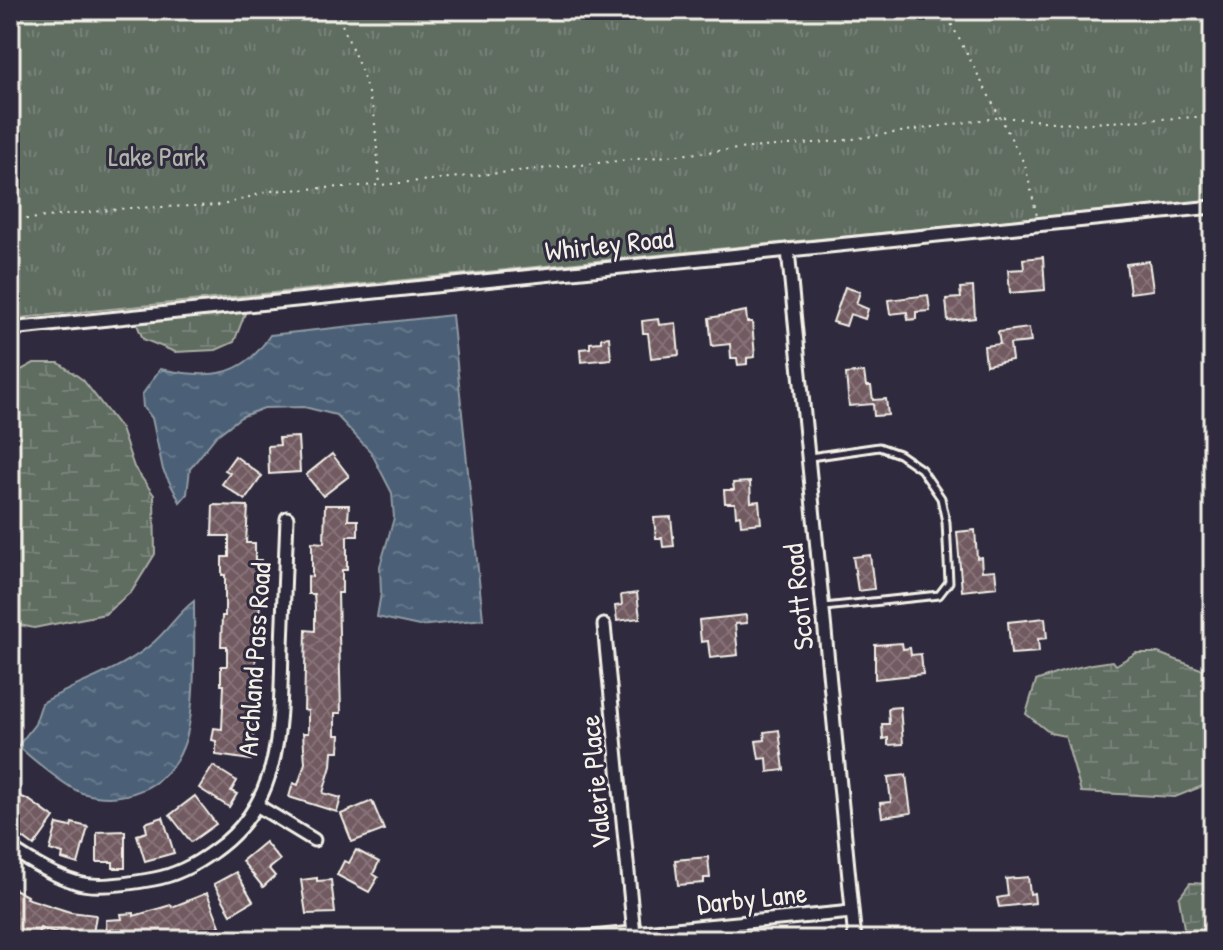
<svg xmlns="http://www.w3.org/2000/svg" width="1223" height="950" viewBox="0 0 1223 950" font-family="'Patrick Hand',sans-serif">
	<defs>
		<pattern id="wetland-marsh" width="20" height="14" patternUnits="userSpaceOnUse" patternTransform="scale(2)"><rect width="20" height="14" fill="#5f6c61"/><path d="M1 5h8M5 5V1M11 12h8M15 12V8" fill="none" stroke="#778178"/></pattern>
		<pattern id="park-tufts" width="24" height="20" patternUnits="userSpaceOnUse" patternTransform="scale(2)"><rect width="24" height="20" fill="#5f6c61"/><path d="M3 7l-1-3M5 7V3M7 7l1-3M15 17l-1-3M17 17v-4M19 17l1-3" fill="none" stroke="#778178"/></pattern>
		<pattern id="water-ripples" width="26" height="14" patternUnits="userSpaceOnUse" patternTransform="scale(2)"><rect width="26" height="14" fill="#4c6177"/><path d="M2 4q2-2 4 0t4 0M15 11q2-2 4 0t4 0" fill="none" stroke="#66788a"/></pattern>
		<pattern id="building-cross-hatch" width="8" height="8" patternUnits="userSpaceOnUse" patternTransform="scale(2)"><rect width="8" height="8" fill="#715a61"/><path d="M0 0l8 8M0 8l8-8" fill="none" stroke="#867278"/></pattern>
	</defs>
	<rect width="100%" height="100%" fill="#2f2a3d"/>
	<filter id="ink" filterUnits="userSpaceOnUse"><feTurbulence type="fractalNoise" baseFrequency=".0125" numOctaves="2"/><feDisplacementMap in="SourceGraphic" scale="16" xChannelSelector="R" yChannelSelector="G"/><feConvolveMatrix kernelMatrix="1 2 1 2 8 2 1 2 1" color-interpolation-filters="sRGB"/></filter>
	<g filter="url(#ink)">
		<g fill="url(#wetland-marsh)" stroke="#aaaea4" stroke-width="2">
			<polygon points="246,311 234,342 216,350 175,352 143,339 136,322"/>
			<polygon points="34,363 59,363 83,380 121,429 134,467 154,495 155,554 132,591 105,614 34,628 10,623 10,376"/>
			<path d="M1136 653H1158L1209 672 1213 677V782L1175 797 1081 792 1065 736 1050 733 1026 714 1036 681C1061 671 1085 664 1113 661L1116 665Z"/>
			<polygon points="1190,883 1207,884 1208,914 1213,915 1213,927 1186,940 1179,898"/>
		</g>
		<polygon fill="url(#park-tufts)" stroke="#aaaea4" stroke-width="2" points="10,10 1213,10 1213,200 10,319"/>
		<g fill="url(#water-ripples)" stroke="#8f9ba4" stroke-width="2">
			<path d="M452 315 483 619 419 626 377 617 381 593 380 566 394 518 392 493 371 452 336 415 304 407 264 408 241 417 216 436 190 469 187 494 180 502 163 470 152 418 143 407 142 395 160 369C208 378 242 380 270 335Z"/>
			<path d="M194 601C194 640 197 713 183 747 167 788 123 805 82 793 67 788 30 757 18 746L35 724 42 703C78 682 123 670 154 642 169 629 178 613 194 601Z"/>
		</g>
		<g fill="url(#building-cross-hatch)" stroke="#f4f1e8" stroke-width="2">
			<polygon points="1043,257 1045,290 1010,293 1008,270 1024,269 1023,259"/>
			<polygon points="1149,261 1153,290 1130,293 1126,264"/>
			<polygon points="845,287 860,292 856,304 868,309 865,319 850,314 846,326 833,322"/>
			<polygon points="973,287 975,318 948,321 946,299 961,298 960,288"/>
			<polygon points="928,295 930,311 916,312 916,319 908,320 907,312 890,314 888,300"/>
			<polygon points="746,311 747,322 752,322 755,357 747,358 747,364 738,365 737,358 731,358 730,344 712,346 709,318"/>
			<polygon points="658,319 659,325 676,323 679,355 651,358 648,333 643,333 642,321"/>
			<polygon points="1029,328 1031,342 1010,344 1012,360 986,365 984,346 1000,344 998,332"/>
			<polygon points="609,337 611,359 581,362 580,349 590,348 590,343 601,342 601,338"/>
			<polygon points="864,372 866,386 871,386 873,400 886,399 888,415 874,416 873,404 849,406 846,374"/>
			<polygon points="298,437 300,472 269,474 268,446 280,445 279,438"/>
			<polygon points="332,454 349,476 323,496 306,475"/>
			<polygon points="235,456 262,476 245,500 222,484 230,473 225,470"/>
			<polygon points="750,482 751,502 759,501 761,523 741,525 740,515 736,516 735,503 725,503 724,490 734,490 733,483"/>
			<polygon points="213,505 248,506 246,543 255,543 255,560 261,560 259,632 254,632 257,692 251,760 216,755 216,741 212,740 214,728 222,729 224,685 221,685 221,666 227,666 227,646 221,646 222,616 225,616 225,575 222,575 222,557 229,557 229,536 212,536"/>
			<polygon points="325,505 349,505 348,520 358,520 358,536 347,536 347,570 342,570 342,593 338,593 341,713 335,713 335,735 340,735 339,751 332,751 331,766 323,793 341,798 337,812 289,797 293,783 298,785 305,763 303,733 308,733 308,711 304,710 306,630 315,631 315,607 314,594 308,594 308,576 312,577 312,542 324,543"/>
			<polygon points="671,517 674,546 663,547 662,538 656,538 654,518"/>
			<polygon points="975,530 977,558 981,557 982,571 995,570 997,587 962,591 957,532"/>
			<polygon points="870,555 874,589 858,591 853,557"/>
			<polygon points="637,593 640,618 617,621 615,606 622,605 621,595"/>
			<polygon points="746,615 747,623 735,624 738,655 710,658 708,641 701,642 699,620"/>
			<polygon points="1045,618 1047,638 1038,639 1039,652 1011,654 1008,622"/>
			<polygon points="902,643 903,649 910,648 911,655 921,654 923,674 875,679 875,645"/>
			<polygon points="900,707 903,744 888,745 888,738 883,739 882,724 889,724 888,708"/>
			<polygon points="779,730 784,770 768,772 767,758 759,759 756,741 765,740 764,732"/>
			<polygon points="213,766 237,781 231,791 237,794 229,807 199,788"/>
			<polygon points="906,775 911,813 882,817 880,803 891,802 888,777"/>
			<polygon points="10,792 29,800 54,818 34,846 10,828"/>
			<polygon points="195,796 216,824 191,842 170,815"/>
			<polygon points="372,801 384,830 352,842 341,814"/>
			<polygon points="163,817 174,853 145,861 137,835 147,832 145,823"/>
			<polygon points="72,823 88,827 78,864 62,859 63,854 50,850 57,824 71,827"/>
			<polygon points="125,831 125,868 113,868 113,862 97,862 97,832"/>
			<polygon points="265,842 280,860 269,869 275,876 263,887 242,861"/>
			<polygon points="356,850 379,862 373,874 378,877 369,892 337,875 344,861 349,863"/>
			<polygon points="708,857 710,878 704,878 704,883 678,885 675,860"/>
			<polygon points="236,872 253,901 231,914 214,884"/>
			<polygon points="1028,877 1030,894 1034,893 1035,903 999,907 997,898 1008,896 1006,879"/>
			<polygon points="317,878 317,881 331,880 335,913 306,914 301,880"/>
			<polygon points="14,889 27,896 26,898 70,912 96,915 92,940 66,940 66,937 40,928 36,940 10,936 10,896"/>
			<polygon points="207,893 220,926 192,937 172,940 107,940 106,920 122,919 121,914 134,913 134,916 171,905 172,907"/>
		</g>
		<g fill="none" stroke-linecap="round" stroke-linejoin="round">
			<g stroke="#f4f1e8" stroke-width="11">
				<polyline id="service" points="810,457 879,447 899,454 921,469 941,498 946,522 949,582 939,595 824,607"/>
			</g>
			<g stroke="#f4f1e8" stroke-width="17">
				<g id="minor">
					<polyline points="788,250 855,940"/>
					<polyline points="10,329 1213,207"/>
					<polyline points="604,625 634,934"/>
					<polyline points="258,806 314,840"/>
					<path d="M10 848C29 861 52 875 75 882 94 889 133 883 154 879 177 875 195 865 214 851 284 802 280 723 282 646 284 604 285 561 287 518"/>
					<polyline points="560,940 852,912"/>
				</g>
			</g>
			<g stroke="#f4f1e8" stroke-width="2" stroke-dasharray="2 6" stroke-linecap="butt">
				<polyline points="336,10 361,70 374,113 380,184"/>
				<polyline points="944,10 1025,165 1037,216"/>
				<polyline points="10,221 129,208 223,205 269,191 380,185 737,149 839,141 1002,117 1074,124 1213,116"/>
			</g>
			<use href="#service" stroke="#2f2a3d" stroke-width="5"/>
			<use href="#minor" stroke="#2f2a3d" stroke-width="11"/>
		</g>
	</g>
	<g text-anchor="middle" stroke-width="6" stroke-linejoin="round" paint-order="stroke">
		<g font-size="28" fill="#b1b5ab" stroke="#2f2a3d">
			<text x="157" y="166">Lake Park</text>
		</g>
		<g font-size="28" fill="#f4f1e8" stroke="#2f2a3d">
			<text transform="translate(609 244) rotate(-6)" y="10">Whirley Road</text>
			<text transform="translate(798 597) rotate(-96)" y="10">Scott Road</text>
			<text transform="translate(254 659) rotate(-86)" y="10">Archland Pass Road</text>
			<text transform="translate(595 782) rotate(-95)" y="10">Valerie Place</text>
			<text transform="translate(752 898) rotate(-6)" y="10">Darby Lane</text>
		</g>
	</g>
	<rect width="1223" height="950" fill="none" stroke="#2f2a3d" stroke-width="40"/>
	<rect x="20" y="20" width="1183" height="910" fill="none" stroke="#f4f1e8" stroke-width="3" filter="url(#ink)"/>
</svg>
